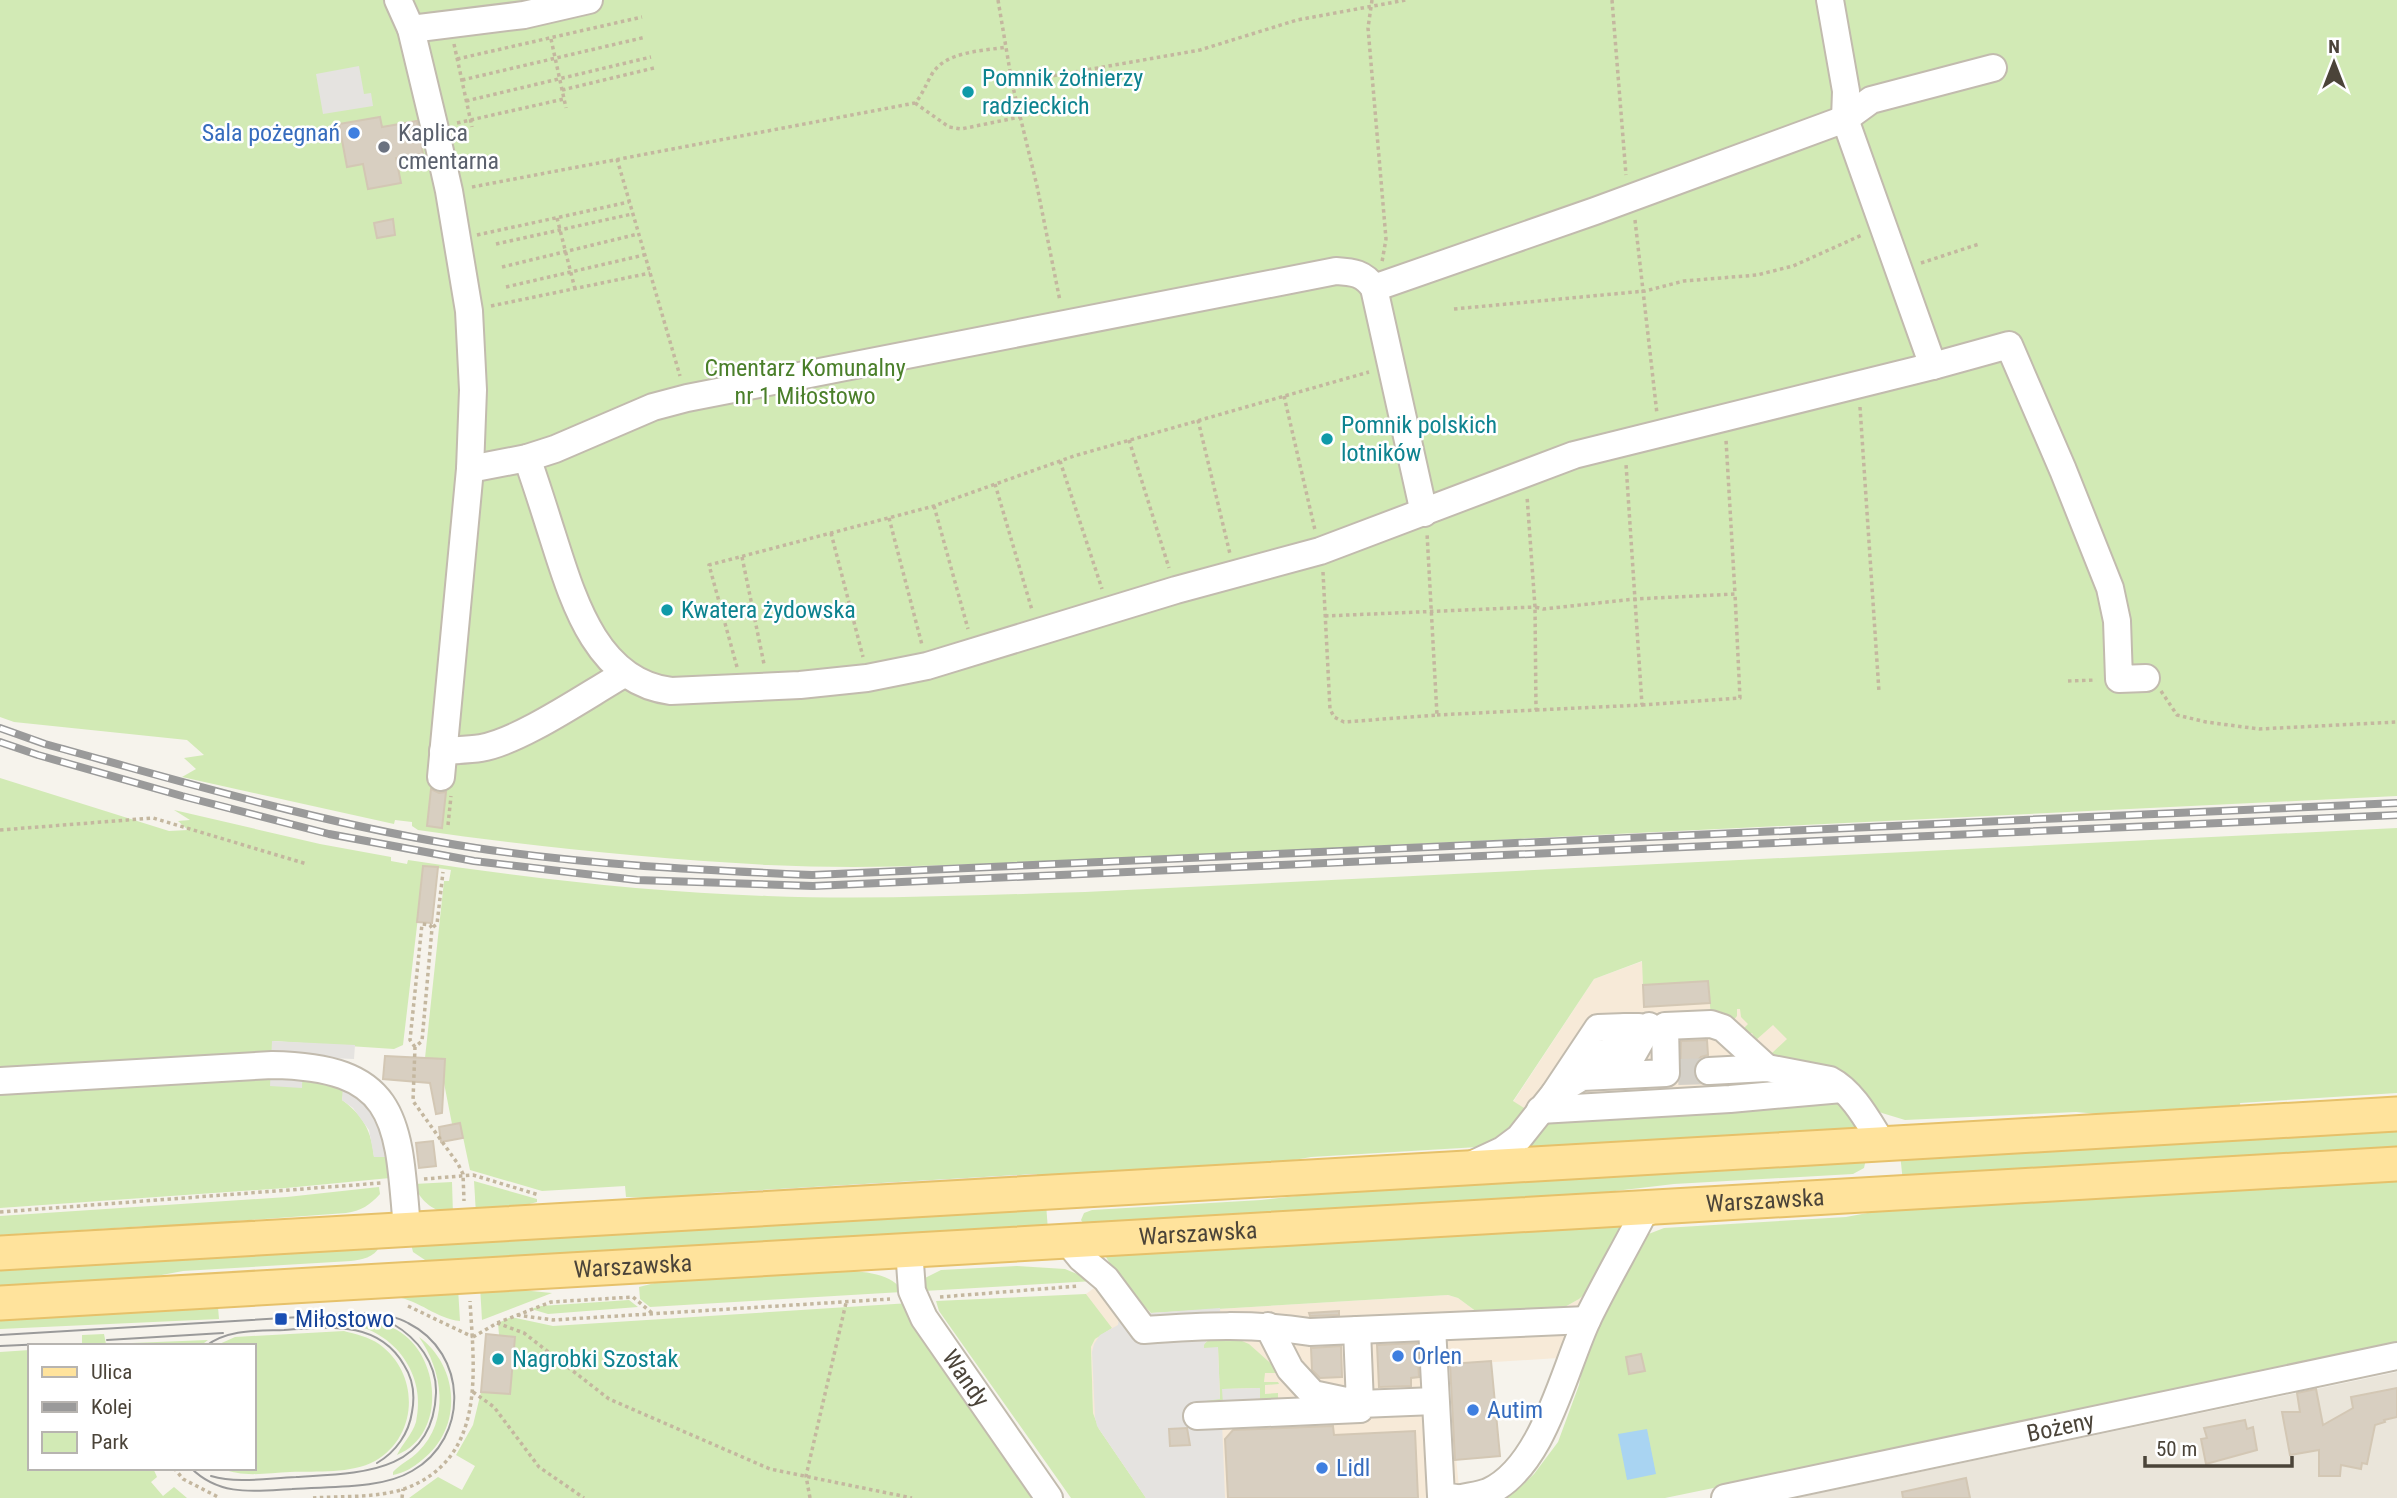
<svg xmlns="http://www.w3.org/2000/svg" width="2397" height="1498" viewBox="0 0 2397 1498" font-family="'Roboto Condensed',sans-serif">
	<rect width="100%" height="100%" fill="#f6f3ec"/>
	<polygon fill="#eae5da" points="2397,1372 2397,1498 1796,1498"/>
	<g fill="#f7ead8">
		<polygon points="1686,954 1862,1086 1542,1121 1513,1102 1594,979 1643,961"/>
		<polygon points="1116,1274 1151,1313 1448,1295 1458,1298 1477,1312 1563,1308 1579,1299 1593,1287 1585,1361 1558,1358 1447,1365 1460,1498 1146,1498 1099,1429 1093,1413 1091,1347 1095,1339 1102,1332 1086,1294 1106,1279"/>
	</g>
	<g fill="#d2eab5">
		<path d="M0 0H2397V796L1083 860C978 864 873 870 768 865 651 859 535 847 418 830L412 826V822L395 820 394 824 182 777 196 769 184 758 204 755 187 740 14 722 0 717Z"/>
		<path d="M0 778 169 831 188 830 178 821 190 820 174 810 320 844 391 857V861L407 864 408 860C527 878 647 892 767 896 873 900 980 895 1085 892L2397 828V1093L2240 1103 2241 1113 2110 1115 2076 1112 1905 1120 1882 1113 1771 1054 1787 1039 1773 1025 1756 1040 1752 1033 1749 1034 1743 1029 1748 1024 1741 1017 1740 1009H1737V1016L1732 1022 1711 1017 1708 981 1643 985 1642 961 1594 979 1513 1101 1527 1110 1508 1136 1478 1147 1311 1157 1244 1169 1045 1182 1036 1174 711 1193 707 1201 626 1197 625 1186 542 1191 470 1170 460 1123 452 1124 444 1083 445 1060 425 1058 444 881H449L451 870 424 866 403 1045 394 1049 273 1041 302 1075 323 1077 344 1090 342 1100C363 1115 372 1132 374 1157H387L390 1178 286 1188 0 1208Z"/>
		<polygon points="1837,1098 1863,1135 1522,1154 1543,1120"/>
		<polygon points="2397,1126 2397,1154 1903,1182 1900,1154"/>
		<polygon points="1866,1159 1864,1168 1853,1174 1674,1184 1504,1204 1085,1226 1081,1220 1084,1213 1092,1210 1261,1200 1431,1181"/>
		<polygon points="2397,1175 2397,1347 1665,1498 1501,1498 1517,1490 1534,1474 1558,1442 1579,1385 1587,1344 1646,1235 1664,1228 1846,1217 1921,1203"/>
		<polygon points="474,1181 537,1199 537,1202 499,1212 476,1214"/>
		<path d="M452 1182 453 1215C435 1212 420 1202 414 1184Z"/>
		<path d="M379 1187 380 1194C370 1205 361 1211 346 1213L236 1221 148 1233 147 1226 0 1235V1216L287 1197Z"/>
		<polygon points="1046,1204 1048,1230 434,1266 413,1252 410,1240"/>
		<polygon points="1625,1221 1593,1287 1579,1299 1563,1308 1477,1312 1458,1298 1448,1295 1151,1313 1118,1278 1102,1250"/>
		<path d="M379 1247C375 1257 361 1260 351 1261L183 1271 135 1280 0 1292V1264Z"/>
		<polygon points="1017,1266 1065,1269 1094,1281 924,1291 925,1278 941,1270"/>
		<path d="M818 1269C840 1271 893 1268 902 1292L650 1307 640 1299 639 1287 694 1273Z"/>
		<polygon points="480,1286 552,1293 482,1320"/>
		<path d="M458 1288 460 1321C437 1319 419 1300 396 1297L218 1307 219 1319 0 1329V1314Z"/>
		<polygon points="1086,1294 1112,1328 1095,1339 1091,1347 1093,1413 1099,1429 1146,1498 1071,1498 939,1311 936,1301"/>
		<polygon points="629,1300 638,1307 548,1314 531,1309 541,1306"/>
		<polygon points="910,1303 1036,1498 409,1498 438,1477 462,1490 475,1466 456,1455 473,1425 481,1392 510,1393 515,1337 499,1335 498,1323 511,1317 553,1326"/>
		<path d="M360 1320C373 1322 385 1323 397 1330 440 1354 448 1434 397 1455 402 1444 412 1435 416 1422 427 1375 395 1331 348 1324Z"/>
		<path d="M344 1331C355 1334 369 1337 379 1344 420 1373 419 1436 375 1461 351 1474 317 1471 290 1472 267 1473 242 1478 221 1468H254V1346H215L235 1337Z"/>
		<polygon points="104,1334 106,1344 208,1340 200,1346 86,1346 82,1344 82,1335"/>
		<path d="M419 1337C459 1366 464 1428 422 1460 414 1467 404 1473 393 1475V1472C400 1464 410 1460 418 1452 451 1420 442 1370 419 1337Z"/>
		<polygon points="1235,1338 1249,1344 1278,1370 1277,1373 1265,1373 1264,1382 1278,1382 1279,1384 1265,1385 1265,1394 1278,1393 1278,1399 1260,1403 1259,1388 1223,1389 1223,1404 1207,1402 1206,1400 1220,1398 1218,1348 1204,1348 1204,1344 1210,1339"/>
		<polygon points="30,1350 30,1468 153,1468 157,1477 151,1482 163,1496 174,1487 187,1498 0,1498 0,1352"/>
	</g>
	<g fill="#e5e3e0">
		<polygon points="359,66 364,94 371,93 373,106 323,114 316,74"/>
		<polygon points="272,1041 355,1045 354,1059 303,1057 302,1088 270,1086"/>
		<polygon points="343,1084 378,1115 387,1157 374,1157 369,1130 353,1108 342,1100"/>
		<polygon points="1036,1174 1045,1182 707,1201 711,1193"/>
		<polygon points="1220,1308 1222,1338 1208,1339 1204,1345 1204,1348 1218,1347 1220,1399 1206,1401 1208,1403 1223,1404 1222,1389 1260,1388 1260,1402 1222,1422 1225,1498 1146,1498 1097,1426 1095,1417 1092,1352 1094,1344 1100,1335 1118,1325 1119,1318 1116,1311 1147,1310 1151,1313"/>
	</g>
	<polygon fill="#a9d4f2" points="1647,1429 1656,1474 1627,1480 1618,1434"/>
	<g fill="#d8cfc1" stroke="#d3c7b4" stroke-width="2">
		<polygon points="380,117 382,127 417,121 423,154 396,158 401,183 368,189 363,164 347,167 339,124"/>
		<polygon points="393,219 395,235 377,238 374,223"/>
		<polygon points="431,789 439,793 446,792 442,828 427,826"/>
		<polygon points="423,866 438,867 432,923 417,922"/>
		<polygon points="1708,981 1710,1003 1644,1007 1643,985"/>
		<polygon points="1707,1040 1708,1055 1701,1057 1695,1063 1693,1071 1695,1079 1680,1080 1681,1041"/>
		<polygon points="385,1056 445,1059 442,1113 436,1114 430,1083 383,1079"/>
		<polygon points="460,1123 463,1138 441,1142 439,1127"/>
		<polygon points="433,1141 436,1166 419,1168 416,1143"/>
		<polygon points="1339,1311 1339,1315 1310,1316 1309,1313"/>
		<polygon points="486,1334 515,1337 510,1394 481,1392"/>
		<polygon points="1417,1343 1419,1377 1411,1378 1411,1386 1379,1387 1377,1345"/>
		<polygon points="1341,1346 1342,1377 1320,1378 1312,1370 1311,1348"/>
		<polygon points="1641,1354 1645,1371 1629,1374 1626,1357"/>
		<polygon points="1491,1361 1500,1456 1455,1460 1450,1364"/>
		<polygon points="2397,1388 2397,1417 2384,1420 2385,1422 2375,1425 2367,1464 2362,1463 2361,1469 2341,1465 2340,1476 2319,1476 2319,1450 2290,1455 2282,1412 2300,1412 2297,1393 2316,1389 2323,1425 2353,1408 2351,1397"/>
		<polygon points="2245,1420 2247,1429 2253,1427 2257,1450 2206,1464 2201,1439 2207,1438 2204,1428"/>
		<polygon points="1333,1426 1334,1435 1415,1431 1418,1498 1228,1498 1225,1439 1233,1430"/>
		<polygon points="1187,1428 1190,1445 1170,1446 1169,1429"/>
		<polygon points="1966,1478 1970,1498 1903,1498 1902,1492"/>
	</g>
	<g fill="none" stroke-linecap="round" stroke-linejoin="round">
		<polyline stroke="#d4d0c8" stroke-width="26" stroke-dasharray="26 13" stroke-linecap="butt" points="1678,1072 1709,1071"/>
		<g stroke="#c2bbae" stroke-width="30">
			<g id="minor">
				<polyline points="398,0 411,29 435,129 449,191 469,311 473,390 470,469 441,777"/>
				<polyline points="411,29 524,15 589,0"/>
				<polyline points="1374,288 1595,211 1845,119 1871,100 1993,68"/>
				<polyline points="1933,366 2009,345 2063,470 2110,588 2117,621 2119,679 2146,678"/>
				<path d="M527 458C536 483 544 509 552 534 572 596 595 682 671 691L800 685 867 678 927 666 1176 590 1320 551 1574 455 1933 366 1845 119 1846 91 1830 0"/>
				<path d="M470 469 527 458 555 449 653 407 687 398 1336 271C1353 272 1364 273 1374 288L1424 513"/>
				<path d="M443 751C455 750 469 750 481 748 521 741 587 695 624 674"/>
				<path d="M1709 1071 1767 1068 1830 1080C1853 1092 1868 1121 1882 1143"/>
				<polyline points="1621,1075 1649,1026"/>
				<polyline points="1596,1076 1626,1027 1639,1027"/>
				<path d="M0 1081 272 1065C400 1067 398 1122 407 1229"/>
				<polyline points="1554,1094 1582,1077 1666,1073 1665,1026 1711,1024 1723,1028 1767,1068"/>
				<polyline points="1540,1110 1730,1099 1842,1089"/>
				<polyline points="1473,1164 1503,1150 1519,1138 1554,1094 1598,1028 1626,1027"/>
				<path d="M1067 1241 1081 1258 1106 1279 1144 1330C1201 1326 1253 1323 1310 1332L1587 1320"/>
				<path id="s1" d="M909 1249 912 1291 924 1318 1049 1498"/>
				<polyline points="1268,1326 1290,1369 1313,1394 1360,1404 1357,1330"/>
				<polyline points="1432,1327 1441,1496 1456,1498"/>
				<polyline points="1197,1416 1360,1409 1360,1404 1435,1401"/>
				<path d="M1462 1498C1471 1496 1480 1495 1488 1492 1544 1467 1564 1368 1588 1318 1605 1283 1625 1249 1643 1214L1661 1206"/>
				<path id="s2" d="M1725 1498 2397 1356"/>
			</g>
		</g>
		<g stroke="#e6c16a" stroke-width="37">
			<g id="major">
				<polyline points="0,1253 2397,1114"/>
				<path id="s3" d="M0 1303 2397 1164"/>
			</g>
		</g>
		<g stroke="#c4b79f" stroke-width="3.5" stroke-dasharray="3.5 3.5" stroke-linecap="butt">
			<polyline points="998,0 1012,83 1037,186 1060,301"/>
			<polyline points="1372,0 1368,28 1386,239 1382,262"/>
			<polyline points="1612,0 1626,175"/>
			<polyline points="551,39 566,108"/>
			<polyline points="454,44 472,127"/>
			<polyline points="457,59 642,17"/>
			<polyline points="462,80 646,37"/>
			<polyline points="1012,83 1200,50 1297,20 1406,0"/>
			<polyline points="562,90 654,68"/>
			<polyline points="466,101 651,57"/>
			<polyline points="915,103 949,127 961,129 1020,117"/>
			<polyline points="457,123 564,99"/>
			<polyline points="617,159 680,376"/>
			<path d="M472 187 915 103C923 94 926 84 932 74 946 51 983 51 1007 47"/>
			<polyline points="557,218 575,289"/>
			<polyline points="1635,220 1657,414"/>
			<polyline points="477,235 629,202"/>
			<polyline points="496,244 632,214"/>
			<polyline points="1921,263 1979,244"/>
			<polyline points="502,267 638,234"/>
			<polyline points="506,287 644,255"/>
			<polyline points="491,306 650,273"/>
			<polyline points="1454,309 1645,291 1684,281 1757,275 1793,266 1862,235"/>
			<polyline points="1284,396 1315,530"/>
			<polyline points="1860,407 1879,692"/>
			<polyline points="1198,420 1230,554"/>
			<polyline points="1129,440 1169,568"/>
			<polyline points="1060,461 1102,589"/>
			<polyline points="995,484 1032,610"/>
			<polyline points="934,506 968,629"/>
			<polyline points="889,518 922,645"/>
			<polyline points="831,533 863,657"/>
			<polyline points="742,557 764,664"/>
			<polyline points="1323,572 1330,709 1334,717 1344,722 1437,715 1427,533"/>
			<polyline points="1325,616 1535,607 1527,496"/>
			<polyline points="737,667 709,565 934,506 1074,456 1369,372"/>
			<polyline points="2068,681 2096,680"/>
			<polyline points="2161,691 2177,715 2206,722 2259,729 2397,722"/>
			<polyline points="1642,705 1740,698 1735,594"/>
			<polyline points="1536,710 1642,705 1626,464"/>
			<polyline points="1437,715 1536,710 1535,607 1543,609 1635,599 1735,594 1726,440"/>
			<polyline points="448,825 451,796"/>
			<polyline points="0,830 153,818 307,864"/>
			<polyline points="433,927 437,924 443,872"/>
			<polyline points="415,1047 410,1040 422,924 430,925 432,928 422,1041 415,1047 413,1101 458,1164 463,1174 464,1201"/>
			<polyline points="424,1179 473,1175 539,1195"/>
			<polyline points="0,1212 381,1183"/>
			<polyline points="940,1297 1079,1286"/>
			<polyline points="408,1306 473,1337"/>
			<polyline points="517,1315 553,1320 890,1299"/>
			<polyline points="497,1323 524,1333 609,1399 770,1469 912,1498"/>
			<polyline points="473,1337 497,1323 551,1302 633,1297 653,1314"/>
			<polyline points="473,1392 494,1407 539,1467 584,1498"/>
			<polyline points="174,1468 183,1479 220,1498"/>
			<path d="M313 1498C342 1496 376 1498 404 1489 487 1459 474 1371 470 1301"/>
			<polyline points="402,1498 403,1489"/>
			<polyline points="810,1498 806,1476 846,1303"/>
		</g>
		<use href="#minor" stroke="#fff" stroke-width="26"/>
		<use href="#major" stroke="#ffe39c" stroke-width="33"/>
		<g stroke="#9a9a9a" stroke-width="2">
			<path d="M0 1335 367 1313C381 1314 396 1316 408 1323 468 1353 470 1438 412 1471 380 1490 328 1486 292 1489 255 1491 220 1497 191 1468"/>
			<polyline points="107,1340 223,1333"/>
			<polyline points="0,1346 44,1344 64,1346"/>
			<path d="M206 1346C228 1329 258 1331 284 1330 329 1327 378 1320 404 1365 413 1379 415 1396 412 1412 409 1433 396 1452 377 1463"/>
			<path d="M211 1476C238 1484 268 1478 296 1477 358 1473 433 1475 436 1393 437 1363 417 1338 393 1324"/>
		</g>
		<g stroke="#9a9a9a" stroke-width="8">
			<g id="rail">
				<path d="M0 728 45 744C187 783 330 826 476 848 588 865 701 870 813 875L2397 803"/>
				<polyline points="0,742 38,755 182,796 329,834 474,861 637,880 813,886 2397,815"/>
			</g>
		</g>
		<use href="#rail" stroke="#fff" stroke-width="5" stroke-dasharray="16" stroke-linecap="butt"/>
	</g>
	<g fill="#0f9aa8" stroke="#fff" stroke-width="2.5">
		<circle cx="968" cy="92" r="7"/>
		<circle cx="1327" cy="439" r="7"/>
		<circle cx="667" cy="610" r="7"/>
		<circle cx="498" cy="1359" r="7"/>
	</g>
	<g fill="#3f7fe0" stroke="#fff" stroke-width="2.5">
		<circle cx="354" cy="133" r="7"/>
		<circle cx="1398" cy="1356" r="7"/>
		<circle cx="1473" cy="1410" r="7"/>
		<circle cx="1322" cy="1468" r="7"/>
	</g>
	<circle fill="#6b7280" stroke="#fff" stroke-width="2.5" cx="384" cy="147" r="7"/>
	<rect fill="#1a4fb4" stroke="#fff" stroke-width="2.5" x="274" y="1312" width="14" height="14" rx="3.5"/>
	<g text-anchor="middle" stroke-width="5" stroke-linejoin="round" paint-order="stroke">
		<g font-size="24" fill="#0d838f" stroke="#fff" text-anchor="start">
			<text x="982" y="86">Pomnik żołnierzy<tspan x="982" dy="28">radzieckich</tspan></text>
			<text x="1341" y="433">Pomnik polskich<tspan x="1341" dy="28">lotników</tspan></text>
			<text x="681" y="618">Kwatera żydowska</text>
			<text x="512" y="1367">Nagrobki Szostak</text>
		</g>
		<g font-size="24" fill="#366cbe" stroke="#fff" text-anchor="start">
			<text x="340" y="141" text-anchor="end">Sala pożegnań</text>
			<text x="1412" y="1364">Orlen</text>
			<text x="1487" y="1418">Autim</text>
			<text x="1336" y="1476">Lidl</text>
		</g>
		<g font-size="24" fill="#5b616d" stroke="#fff" text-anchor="start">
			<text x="398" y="141">Kaplica<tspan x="398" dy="28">cmentarna</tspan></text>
		</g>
		<g font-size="24" fill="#4a7f2a" stroke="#fff">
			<text x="805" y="376">Cmentarz Komunalny<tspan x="805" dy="28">nr 1 Miłostowo</tspan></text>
		</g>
		<g font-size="24" fill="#4b4439" stroke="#fff">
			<text dy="8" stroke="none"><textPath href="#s3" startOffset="1768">Warszawska</textPath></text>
			<text dy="8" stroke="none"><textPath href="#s3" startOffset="1200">Warszawska</textPath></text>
			<text dy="8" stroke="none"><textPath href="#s3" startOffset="634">Warszawska</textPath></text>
			<text dy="8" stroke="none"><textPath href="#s1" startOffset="145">Wandy</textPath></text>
			<text dy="8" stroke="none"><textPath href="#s2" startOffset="343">Bożeny</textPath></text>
		</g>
		<g font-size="24" fill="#164399" stroke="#fff" text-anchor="start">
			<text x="295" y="1327">Miłostowo</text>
		</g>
	</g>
	<rect x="28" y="1344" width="228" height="126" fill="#ffffff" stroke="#b7b4b0" stroke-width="2"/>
	<rect x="42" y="1367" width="35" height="10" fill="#ffe39c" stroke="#b7b4b0" stroke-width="2"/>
	<text x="91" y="1379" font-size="21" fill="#4b4439">Ulica</text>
	<rect x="42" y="1402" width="35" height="10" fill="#9a9a9a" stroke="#b7b4b0" stroke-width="2"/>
	<text x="91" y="1414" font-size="21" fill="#4b4439">Kolej</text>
	<rect x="42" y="1432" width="35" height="21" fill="#d2eab5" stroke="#b7b4b0" stroke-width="2"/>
	<text x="91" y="1449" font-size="21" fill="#4b4439">Park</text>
	<g transform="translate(2334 63)" stroke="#ffffff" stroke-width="5" paint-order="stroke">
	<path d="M0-5L12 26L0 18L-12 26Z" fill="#4b4439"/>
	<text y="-10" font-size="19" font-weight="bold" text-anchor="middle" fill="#4b4439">N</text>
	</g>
	<path d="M2145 1456v10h147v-10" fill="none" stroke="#4b4439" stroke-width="3.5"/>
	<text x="2156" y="1456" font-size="21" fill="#4b4439" stroke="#ffffff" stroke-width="5" paint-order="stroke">50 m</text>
</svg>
